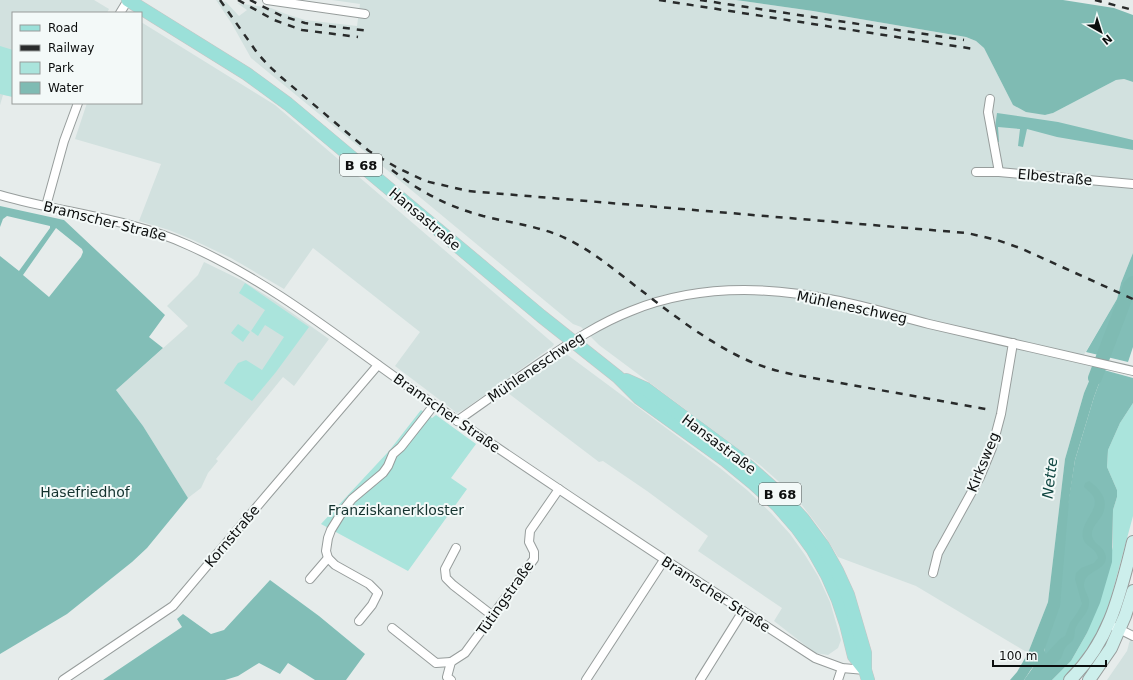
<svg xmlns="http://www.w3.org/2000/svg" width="1133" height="680" viewBox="0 0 1133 680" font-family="'DejaVu Sans',sans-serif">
	<rect width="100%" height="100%" fill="#e6eceb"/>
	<g fill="#d2e1df">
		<polygon points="0,0 94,0 109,9 107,13 13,13 13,97 3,95 0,105"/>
		<polygon points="216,0 226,2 239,16 247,10 237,3 271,8 286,14 305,20 357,26 360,4 332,0 736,0 813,11 966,37 976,41 984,48 1013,105 1045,115 1053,113 1116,80 1124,79 1133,82 1133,253 1121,283 1117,299 1079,363 1095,367 1084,393 1065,459 1048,602 1028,653 916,586 838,557 824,534 795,496 760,465 599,345 581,327 573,324 369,155 251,58 232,24"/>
		<polygon points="141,22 275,105 554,344 553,346 465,409 457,413 395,366 420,332 313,248 284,289 231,258 193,240 169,230 139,221 161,164 75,139 87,103 141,103"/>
		<polygon points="204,262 241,280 275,301 329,339 294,386 283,377 216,459 218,461 208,473 201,488 188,498 143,426 116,390 188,326 167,306 198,275"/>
		<polygon points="565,353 720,468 747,490 771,513 790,534 805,555 818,576 830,602 841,640 838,648 828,655 815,653 774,621 782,608 698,551 708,536 647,491 603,461 599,462 508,393"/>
		<polygon points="1133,629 1133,680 1107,680 1127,651"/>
	</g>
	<g fill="#aae4dc">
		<polygon points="0,46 13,50 13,97 0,94"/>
		<polygon points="245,283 309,327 276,372 252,401 224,383 238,363 246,360 262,370 284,337 265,325 258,336 251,331 265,310 239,293"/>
		<polygon points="238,324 250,332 243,342 231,333"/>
		<polygon points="1133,403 1133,516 1108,609 1092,643 1063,680 1052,680 1071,661 1087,633 1113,547 1113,510 1117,497 1117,490 1107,467 1108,450 1120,423"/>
		<polygon points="421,410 432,418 436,415 476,444 451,478 467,489 408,571 321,524 389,451"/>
	</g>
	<g fill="#82beb7" fill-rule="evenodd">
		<polygon points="997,113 1058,122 1133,140 1133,150 1057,137 1027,129 1023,147 1018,146 1020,129 998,127 999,142 997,142 995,127"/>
		<path d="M0 206 64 220 165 315 149 337 163 348 116 390 143 426 188 498 147 548 132 562 67 614 0 654V256L19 271 50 228V226L7 216 3 219 0 227ZM56 228 82 249 83 252 81 257 49 297 23 275Z"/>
		<polygon points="1133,253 1133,347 1128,362 1086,352 1117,299 1121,283"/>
		<polygon points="1104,370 1133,378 1133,403 1120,423 1108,450 1107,467 1117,490 1117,497 1113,510 1112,562 1100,603 1087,633 1071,661 1052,680 1024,680 1044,652 1075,460 1094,397"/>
		<polygon points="270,580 319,616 365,654 346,680 315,680 288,663 280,674 259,663 238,676 225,680 103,680 182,627 177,619 183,614 211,634 224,630"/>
	</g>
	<g fill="#7fbbb3">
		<polygon points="736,0 1063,0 1114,8 1133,15 1133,82 1124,79 1116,80 1053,113 1045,115 1026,112 1013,105 984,48 976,41 966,37 813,11"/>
		<path d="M1095 367 1104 370 1094 397 1075 460 1069 500 1060 606 1044 651 1046 654 1060 639 1065 636 1070 623 1077 613 1082 604 1075 579 1076 573 1081 568 1094 563 1098 558C1096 547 1085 547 1083 538 1079 523 1101 509 1093 496 1091 493 1087 490 1084 487L1085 483 1089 481C1102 490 1110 502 1101 517 1097 523 1091 528 1092 536 1094 545 1106 547 1106 558 1105 570 1090 570 1085 580 1081 589 1090 595 1089 603 1089 613 1080 619 1076 627 1074 631 1075 635 1074 638 1072 643 1068 644 1066 647 1063 650 1063 655 1061 658 1052 670 1041 661 1033 667 1030 670 1027 676 1024 680H1010L1017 672 1028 653 1048 602 1065 459 1084 393Z"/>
	</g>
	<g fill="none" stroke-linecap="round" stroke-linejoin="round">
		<polyline stroke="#7fbbb3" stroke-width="14" points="1095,378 1130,286 1133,283"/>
		<g stroke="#979d9c" stroke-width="10">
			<g id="minor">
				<polyline points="267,0 365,14"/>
				<polyline points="120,13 128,0"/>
				<polyline points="990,99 988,112 999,172"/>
				<polyline points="976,172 999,172 1133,184"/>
				<path d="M0 195C62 213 129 218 188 245 280 286 356 352 439 408 563 493 689 576 815 658L842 668 865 670"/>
				<polyline points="46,206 64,141 78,103"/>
				<path d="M457 421C487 400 516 379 546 359 573 341 600 323 631 311 695 285 767 286 834 300 866 306 897 316 929 324 997 340 1065 355 1133 371"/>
				<polyline points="456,548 445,569 446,578 453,585 493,616"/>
				<polyline points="933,573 938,553 980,477 992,448 1001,414 1013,343"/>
				<polyline points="310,579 328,558"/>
				<polyline points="359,621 372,605 378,593 369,584 335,565 328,558 326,551 328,538 331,530 344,509 352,499 383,473 388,466 393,454 401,447 434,405"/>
				<polyline points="1115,627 1133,636"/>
				<polyline points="392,628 436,663 451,662"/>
				<polyline points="63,680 173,606 266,496 378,365"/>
				<polyline points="451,680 447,677 451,662 465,653 534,559 534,552 529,542 530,531 559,489"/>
				<polyline points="586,680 664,560"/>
				<polyline points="700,680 743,611"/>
				<polyline points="838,680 842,668"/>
			</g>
		</g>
		<g stroke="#979d9c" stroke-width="14">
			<g id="secondary">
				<path d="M1070 680C1110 641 1120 594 1133 542"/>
				<polyline points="1089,680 1111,648 1125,616 1133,591"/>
			</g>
		</g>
		<g stroke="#c5c5c5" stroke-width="14">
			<g id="primary">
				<polyline points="128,0 247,74 288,104 541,316 618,377 639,398 725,460 753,483 777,505 797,528 813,550 827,575 838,600 846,624 854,656 865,670"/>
				<polyline points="626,380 646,389 739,458 782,496 803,519 823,546 837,571 848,595 865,653 865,670 868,680"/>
			</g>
		</g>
		<use href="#minor" stroke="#fff" stroke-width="8"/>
		<use href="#secondary" stroke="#cdefec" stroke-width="12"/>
		<use href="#primary" stroke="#9be0d9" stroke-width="13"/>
		<g stroke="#292b2b" stroke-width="2.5" stroke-dasharray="7 7" stroke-linecap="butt">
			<polyline points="220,0 258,54 269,66 281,77 369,151 396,167 425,181 468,191 967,233 997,240 1020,248 1133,299"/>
			<polyline points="238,0 274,20 302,30 358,37"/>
			<polyline points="250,0 282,16 305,23 369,31"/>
			<polyline points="659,0 974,49"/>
			<polyline points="700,0 964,40"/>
			<polyline points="1095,0 1133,10"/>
			<path d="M392 170C420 192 449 207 483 216 511 223 539 226 565 238 593 251 617 272 642 291 677 318 722 353 765 367 773 370 782 372 791 374L991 410"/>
		</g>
	</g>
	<g text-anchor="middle" stroke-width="4" stroke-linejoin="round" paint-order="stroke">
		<g fill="#f3f9f8" stroke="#515454" stroke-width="1">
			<rect x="340" y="154" width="42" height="22" rx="3"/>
			<rect x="759" y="483" width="42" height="22" rx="3"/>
		</g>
		<g font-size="13" font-weight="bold" fill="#0c0e0e">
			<text x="361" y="170">B 68</text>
			<text x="780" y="499">B 68</text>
		</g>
		<g font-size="14" fill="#0c0e0e" stroke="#f3f9f8">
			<text transform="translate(1055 177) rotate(5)" y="5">Elbestraße</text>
			<text transform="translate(425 219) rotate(40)" y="5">Hansastraße</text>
			<text transform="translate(105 221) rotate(14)" y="5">Bramscher Straße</text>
			<text transform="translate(852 307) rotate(12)" y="5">Mühleneschweg</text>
			<text transform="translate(536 367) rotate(-34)" y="5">Mühleneschweg</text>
			<text transform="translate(447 413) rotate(35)" y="5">Bramscher Straße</text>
			<text transform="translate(719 444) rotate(37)" y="5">Hansastraße</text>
			<text transform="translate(983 462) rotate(-68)" y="5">Kirksweg</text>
			<text transform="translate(232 536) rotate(-50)" y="5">Kornstraße</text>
			<text transform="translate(716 594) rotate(33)" y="5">Bramscher Straße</text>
			<text transform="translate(505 598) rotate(-55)" y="5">Tütingstraße</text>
		</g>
		<g font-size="14" fill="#13322e" stroke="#f3f9f8">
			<text x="85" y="497">Hasefriedhof</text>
			<text x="396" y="515">Franziskanerkloster</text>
		</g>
		<g font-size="15" font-style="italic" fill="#114742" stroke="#f3f9f8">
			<text transform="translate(1050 478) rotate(-83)" y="5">Nette</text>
		</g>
	</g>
	<rect x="12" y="12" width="130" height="92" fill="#f3f9f8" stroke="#979b9a"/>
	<rect x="20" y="25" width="20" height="6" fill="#9be0d9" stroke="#979b9a"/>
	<text x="48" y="32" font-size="12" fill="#0c0e0e">Road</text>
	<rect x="20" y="45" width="20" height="6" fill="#292b2b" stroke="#979b9a"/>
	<text x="48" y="52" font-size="12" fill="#0c0e0e">Railway</text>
	<rect x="20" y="62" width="20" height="12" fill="#aae4dc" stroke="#979b9a"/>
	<text x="48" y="72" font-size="12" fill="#0c0e0e">Park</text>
	<rect x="20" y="82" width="20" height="12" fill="#7fbbb3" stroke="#979b9a"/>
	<text x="48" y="92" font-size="12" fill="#0c0e0e">Water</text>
	<g transform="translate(1101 32) rotate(141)" stroke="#f3f9f8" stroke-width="3" paint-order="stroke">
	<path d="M0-3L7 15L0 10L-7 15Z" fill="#0c0e0e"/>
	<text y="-6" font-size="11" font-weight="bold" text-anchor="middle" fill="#0c0e0e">N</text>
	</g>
	<path d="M993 660v6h113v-6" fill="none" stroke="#0c0e0e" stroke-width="2"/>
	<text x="999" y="660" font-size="12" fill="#0c0e0e" stroke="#f3f9f8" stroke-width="3" paint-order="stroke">100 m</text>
</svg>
